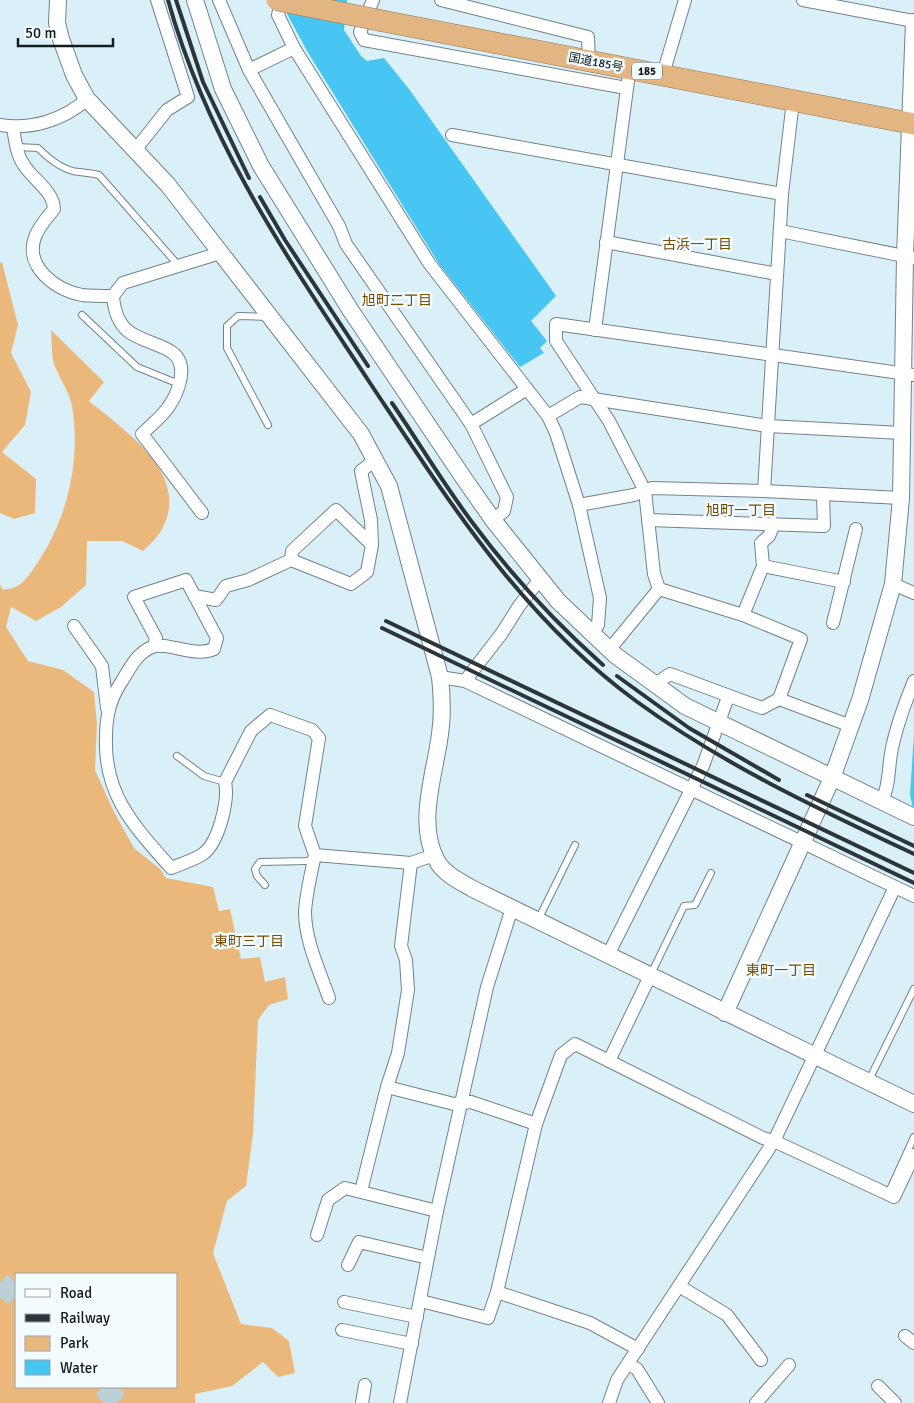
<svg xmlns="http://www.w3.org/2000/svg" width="914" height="1403" viewBox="0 0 914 1403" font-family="Signika,'Noto Sans JP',sans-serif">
	<rect width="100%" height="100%" fill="#daf0f9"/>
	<g fill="#ebb87c" fill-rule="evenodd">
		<polygon points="2,262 18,325 11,353 31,392 25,425 2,452 36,479 35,513 14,519 0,513 0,263"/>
		<path d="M51 330 104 382 89 401C126 432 193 475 161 531 157 538 149 545 143 551L122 541H87L86 585 61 607 36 621 11 607 6 627 28 661 63 670 94 692 97 724 95 770 114 812 134 848 160 869 166 878 213 887 219 911 230 909 241 959 260 957 265 982 285 977 288 999 269 1005 258 1020 253 1134 246 1186 227 1201 213 1253 241 1324 272 1328 289 1341 295 1373 278 1377 263 1362 232 1386 195 1394V1403H0V584L2 589C21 591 28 576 38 562 68 517 81 459 72 406 69 391 59 378 54 364 51 353 52 340 51 330ZM16 1274H176V1387H16Z"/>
	</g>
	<g fill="#47c6f3">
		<polygon points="290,0 347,0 344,30 361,56 367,61 384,58 409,89 556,296 531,321 547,341 540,348 544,353 520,367 439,264 307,51 287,14"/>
		<polygon points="914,734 914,813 910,795"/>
	</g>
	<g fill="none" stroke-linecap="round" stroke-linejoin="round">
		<g stroke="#bcd0d8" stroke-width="21" stroke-dasharray="21 11" stroke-linecap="butt">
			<polyline points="0,1282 16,1298"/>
			<polyline points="103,1387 119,1403"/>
		</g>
		<g stroke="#6f838b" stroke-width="8">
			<g id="service">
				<path d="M17 147 38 148C48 158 64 171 79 172 86 173 91 173 99 175L179 266"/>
				<polyline points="82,315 137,367 179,384"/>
				<polyline points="267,317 238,316 227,326 227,348 268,425"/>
				<polyline points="177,756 204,776 225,782"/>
				<polyline points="265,885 257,876 255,869 260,862 308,861 314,856"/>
				<polyline points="538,920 575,845"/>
				<polyline points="650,976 684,906 695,905 711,873"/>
				<polyline points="868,1082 914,989"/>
				<polyline points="888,1194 914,1137"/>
			</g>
		</g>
		<g stroke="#6f838b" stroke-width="14">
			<g id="minor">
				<polyline points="219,0 249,70 339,226 346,244 471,424 507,497 504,511 493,520"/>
				<polyline points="282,0 278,15 294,48 429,263 548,416 556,433 579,505 600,598 598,625 592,634"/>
				<polyline points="373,0 360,32 364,40 626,88"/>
				<polyline points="441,0 588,37 589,61"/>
				<polyline points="803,0 914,21"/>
				<polyline points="249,70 294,48"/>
				<polyline points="663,74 685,0"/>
				<path d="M0 125C31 130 64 120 87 99"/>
				<path d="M13 127C15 139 16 154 24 165 33 180 53 190 54 209 47 218 39 226 35 237 24 267 56 290 82 295 92 296 103 296 113 296"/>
				<polyline points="452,135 782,194"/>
				<polyline points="136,149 167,110 188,97 157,0"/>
				<polyline points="780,231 914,258"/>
				<polyline points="606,242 777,274"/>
				<polyline points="595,330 628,81"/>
				<polyline points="548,416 580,397 768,426 902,433"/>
				<polyline points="471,424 527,389"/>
				<polyline points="764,491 782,194 793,101"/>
				<polyline points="579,505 634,495 652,488 764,491 901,498"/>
				<path d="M202 513 142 434C150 426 160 418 167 409 178 394 191 363 170 351 157 343 139 340 128 331 117 322 114 309 113 296L123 283 220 253"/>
				<polyline points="648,520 824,526 823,494"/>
				<polyline points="372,545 336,510 292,551 291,560 351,584 367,572 372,545 371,520 361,471 375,460"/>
				<polyline points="763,566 844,582"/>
				<polyline points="893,584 914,593"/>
				<polyline points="659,589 654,574 645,491 609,421 556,341 556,324 914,375"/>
				<polyline points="195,596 216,600 226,586 248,580 291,560"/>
				<polyline points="743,615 763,566 761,543 769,536 774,524"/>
				<polyline points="833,623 856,529"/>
				<polyline points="74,626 102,666 107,708"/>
				<path d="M154 646 156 638 134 597 186 580 217 638 214 649C193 658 167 641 152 647 137 653 130 668 122 681 110 699 106 715 106 738 104 796 135 827 171 868 181 864 194 860 203 854 219 842 229 800 225 782L251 731 270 715 312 730 319 738 305 826 315 855 411 863 434 855"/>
				<polyline points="609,650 659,589"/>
				<polyline points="440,677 465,681 502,633 519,606 540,579"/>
				<polyline points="465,681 914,896"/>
				<polyline points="655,684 670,674 762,708 779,699 801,639 743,615 659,589"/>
				<polyline points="779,699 851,726"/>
				<path d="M882 801C890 784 888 767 892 748 897 724 905 703 914 681"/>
				<path d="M315 855C311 873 306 894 305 912 305 941 320 972 329 998"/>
				<polyline points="608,955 703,766 728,697"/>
				<polyline points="609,1061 650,976"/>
				<polyline points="387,1087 454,1104 471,1102 536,1124 561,1055 575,1044 763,1138 774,1141 894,1197 914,1155"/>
				<polyline points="361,1191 387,1087 398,1053 408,990 406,960 401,946 411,863"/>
				<polyline points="317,1235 328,1200 345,1188 437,1211"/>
				<polyline points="348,1265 359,1242 428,1258"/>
				<polyline points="679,1286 727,1315 761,1360"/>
				<polyline points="497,1292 590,1323 638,1349"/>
				<polyline points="421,1301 488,1318 497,1292 536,1124"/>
				<polyline points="344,1302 417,1317"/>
				<polyline points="342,1330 412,1344"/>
				<polyline points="905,1336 914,1343"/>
				<polyline points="628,1364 637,1369 658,1403"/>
				<polyline points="878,1386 895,1403"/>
				<polyline points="362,1403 365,1385"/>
				<polyline points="400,1403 437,1211 487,987 512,908"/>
				<polyline points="609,1403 617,1380 774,1141 895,887"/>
				<polyline points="756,1403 789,1365"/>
			</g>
		</g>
		<g stroke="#6f838b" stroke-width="18">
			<g id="tertiary">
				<path d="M58 0 57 23 61 39 74 75 87 99 168 185 361 434 389 486 440 677C442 696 443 715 440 734 435 774 416 824 437 861 444 874 461 882 473 889L914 1104"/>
				<polyline points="195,0 223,89 261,166 351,311 465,480 493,520 558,601 615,655 685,706 914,817"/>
				<polyline points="725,1013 832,778 860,700 893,584 901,498 905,256 914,22"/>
			</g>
		</g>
		<g stroke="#95744b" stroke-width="22">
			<polyline id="trunk" points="383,21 914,124"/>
		</g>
		<use href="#service" stroke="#fff" stroke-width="6"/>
		<use href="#minor" stroke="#fff" stroke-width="12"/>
		<use href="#tertiary" stroke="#fff" stroke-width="16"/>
		<use href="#trunk" stroke="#e2b682" stroke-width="21"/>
		<g stroke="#2c363a" stroke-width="4">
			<path d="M168 0C208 144 289 260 370 383 448 500 521 617 636 701 722 764 818 809 914 854"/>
			<polyline points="176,0 203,82 249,178"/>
			<polyline points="260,197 285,240 368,366"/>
			<path d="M392 403C420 444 445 487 475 526 513 577 556 623 603 665"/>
			<polyline points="386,621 914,873"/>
			<polyline points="382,628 914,883"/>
			<polyline points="617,676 689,728 779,780"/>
			<polyline points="807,795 914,846"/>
		</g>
		<g stroke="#95744b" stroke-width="22" stroke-linecap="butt">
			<polyline id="trunk-bridge" points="277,0 383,21"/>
		</g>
		<use href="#trunk-bridge" stroke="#e2b682" stroke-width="21"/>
	</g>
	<g text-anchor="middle" stroke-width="5" stroke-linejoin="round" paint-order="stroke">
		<rect fill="#f2fbfe" stroke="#575f62" stroke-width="1" x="632" y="62.5" width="30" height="17" rx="4"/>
		<g font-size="11" font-weight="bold" fill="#141c1f">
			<text x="647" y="75">185</text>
		</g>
		<g font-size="12" fill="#141c1f" stroke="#f2fbfe">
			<text transform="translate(596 62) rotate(11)" y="4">国道185号</text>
		</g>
		<g font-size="14" fill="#7a4c00" stroke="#f2fbfe">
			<text x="697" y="249">古浜一丁目</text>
			<text x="397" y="305">旭町二丁目</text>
			<text x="741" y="515">旭町一丁目</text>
			<text x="249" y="946">東町三丁目</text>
			<text x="781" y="975">東町一丁目</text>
		</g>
	</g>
	<rect x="15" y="1273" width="162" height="115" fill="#f2fbfe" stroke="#99a2a5"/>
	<rect x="25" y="1289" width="25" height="8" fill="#ffffff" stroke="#99a2a5"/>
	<text x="60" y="1298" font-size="15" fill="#141c1f">Road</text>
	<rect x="25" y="1314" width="25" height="8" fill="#2c363a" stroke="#99a2a5"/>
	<text x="60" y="1323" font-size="15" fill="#141c1f">Railway</text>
	<rect x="25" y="1336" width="25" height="15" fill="#ebb87c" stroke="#99a2a5"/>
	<text x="60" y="1348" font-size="15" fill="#141c1f">Park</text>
	<rect x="25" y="1360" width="25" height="15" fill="#47c6f3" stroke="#99a2a5"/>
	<text x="60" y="1373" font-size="15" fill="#141c1f">Water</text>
	<path d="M18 38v8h95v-8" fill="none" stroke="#141c1f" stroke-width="2.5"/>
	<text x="25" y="38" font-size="15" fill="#141c1f" stroke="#f2fbfe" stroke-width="4" paint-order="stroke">50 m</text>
</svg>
